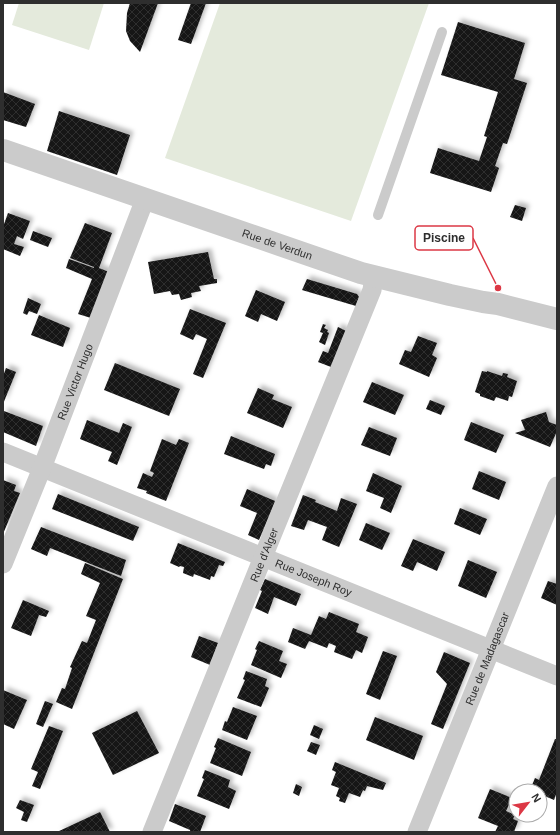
<svg xmlns="http://www.w3.org/2000/svg" width="560" height="835" viewBox="0 0 560 835" font-family="Helvetica,sans-serif">
	<defs>
		<pattern id="building-cross-hatch" width="8" height="8" patternUnits="userSpaceOnUse"><rect width="8" height="8" fill="#151515"/><path d="M0 0l8 8M0 8l8-8" fill="none" stroke="#2f2f2f"/></pattern>
		<filter id="shadow"><feDropShadow dx="3.5" dy="-3.5" stdDeviation="2" flood-color="#0004"/></filter>
	</defs>
	<rect width="100%" height="100%" fill="#fff"/>
	<g fill="#e4eadc">
		<polygon points="19,3 104,3 89,50 12,25"/>
		<polygon points="220,3 429,3 351,221 165,158"/>
	</g>
	<g fill="url(#building-cross-hatch)" filter="url(#shadow)">
		<polygon points="130,3 158,3 140,52 130,41 126,31 127,13"/>
		<polygon points="191,3 206,3 191,44 178,40"/>
		<polygon points="458,22 525,43 514,79 527,83 507,144 503,143 495,166 499,168 491,192 430,173 438,148 479,161 487,137 484,136 498,92 441,75"/>
		<polygon points="3,92 35,104 26,127 3,120"/>
		<polygon points="59,111 130,135 117,175 47,151"/>
		<polygon points="515,205 526,208 522,221 510,217"/>
		<polygon points="8,213 30,221 23,239 17,236 14,244 24,247 20,256 3,249 3,227"/>
		<polygon points="85,223 112,233 99,268 109,272 91,318 78,314 92,279 66,268 69,259 94,268 94,267 70,258"/>
		<polygon points="33,231 52,238 48,247 30,240"/>
		<polygon points="208,252 214,279 217,279 217,283 199,286 201,291 191,293 192,297 181,300 179,294 172,295 170,291 154,294 148,262"/>
		<polygon points="307,279 357,294 359,297 356,306 302,290"/>
		<polygon points="256,290 285,302 277,321 261,314 258,322 245,316"/>
		<polygon points="28,298 41,304 37,314 29,311 27,315 23,313"/>
		<polygon points="190,309 226,323 203,378 193,374 207,339 196,334 193,340 180,334"/>
		<polygon points="39,315 70,328 63,347 31,335"/>
		<polygon points="323,324 326,325 324,328 328,330 327,332 329,333 325,345 319,342 323,333 320,332"/>
		<polygon points="338,327 346,331 331,367 318,362 323,351 328,353"/>
		<polygon points="418,336 437,343 432,355 437,358 429,377 399,364 405,350 411,352"/>
		<polygon points="115,363 180,389 169,416 104,390"/>
		<polygon points="6,368 16,372 3,404 3,376"/>
		<polygon points="482,371 487,372 487,371 502,376 503,373 508,374 507,377 517,381 512,397 509,396 508,401 496,397 494,401 480,396 480,394 475,392"/>
		<polygon points="372,382 404,395 395,415 363,402"/>
		<polygon points="258,388 274,395 272,399 292,407 283,428 247,413"/>
		<polygon points="430,400 445,406 441,415 426,409"/>
		<polygon points="4,411 43,426 36,446 3,432"/>
		<polygon points="546,412 549,422 557,425 557,431 550,447 515,433 525,430 521,420"/>
		<polygon points="87,420 119,433 123,423 132,427 117,465 108,461 112,452 80,439"/>
		<polygon points="471,422 504,435 496,453 464,440"/>
		<polygon points="369,427 397,438 390,456 361,445"/>
		<polygon points="231,436 275,454 271,466 266,464 264,469 224,454"/>
		<polygon points="162,439 176,445 179,439 189,443 166,501 146,493 147,491 137,488 143,473 152,477 154,473 150,471"/>
		<polygon points="479,471 506,482 499,500 472,489"/>
		<polygon points="373,473 402,486 391,513 380,508 384,498 366,491"/>
		<polygon points="3,480 16,485 14,491 20,493 3,534"/>
		<polygon points="247,489 275,501 259,540 248,535 257,513 240,506"/>
		<polygon points="58,494 139,527 133,541 52,509"/>
		<polygon points="303,495 316,500 315,502 337,511 341,498 357,504 339,547 322,540 327,527 308,520 304,530 291,526"/>
		<polygon points="460,508 487,519 480,535 454,524"/>
		<polygon points="366,523 390,533 382,550 359,540"/>
		<polygon points="41,527 126,560 121,576 50,548 47,556 31,549"/>
		<polygon points="413,539 445,552 437,571 417,562 413,571 401,566"/>
		<polygon points="178,543 225,562 223,566 219,565 214,577 211,576 210,580 194,574 193,577 183,573 184,567 180,566 179,567 170,563"/>
		<polygon points="468,560 497,572 486,598 458,586"/>
		<polygon points="85,563 123,579 72,709 56,702 62,688 65,689 72,668 70,667 82,641 87,643 96,620 86,616 100,583 81,574"/>
		<polygon points="265,579 301,594 296,606 274,597 268,614 255,608 262,591 260,590"/>
		<polygon points="548,581 557,584 557,605 541,598"/>
		<polygon points="23,600 49,611 46,617 39,615 31,636 11,628"/>
		<polygon points="329,612 359,624 356,632 368,637 362,653 356,650 352,659 334,652 336,646 329,643 327,648 309,641 305,649 288,642 293,628 311,635 319,616 326,619"/>
		<polygon points="199,636 218,643 210,665 191,657"/>
		<polygon points="259,641 283,651 279,661 287,664 281,678 251,665 257,650 255,649"/>
		<polygon points="383,651 397,656 380,700 366,694"/>
		<polygon points="444,652 470,663 443,729 431,724 447,684 436,672"/>
		<polygon points="246,671 267,679 265,686 269,688 261,707 237,698 245,680 243,679"/>
		<polygon points="3,690 27,700 14,729 3,724"/>
		<polygon points="45,701 53,704 43,727 36,724"/>
		<polygon points="233,707 257,716 247,740 222,730 225,721 227,722"/>
		<polygon points="137,711 159,753 113,775 92,733"/>
		<polygon points="375,717 423,736 414,760 366,740"/>
		<polygon points="314,725 323,729 319,739 310,735"/>
		<polygon points="49,726 63,731 40,789 32,786 38,772 31,769"/>
		<polygon points="218,738 251,752 242,776 210,763 216,748 214,747"/>
		<polygon points="555,739 557,739 557,792 554,800 540,794 540,791 530,790 535,778 539,780"/>
		<polygon points="311,742 320,745 316,755 307,751"/>
		<polygon points="335,762 386,783 383,790 367,786 365,791 363,790 360,797 349,793 345,803 339,801 340,798 336,796 339,788 331,785 336,772 332,770"/>
		<polygon points="205,770 230,780 228,787 236,791 229,809 197,796 204,779 202,778"/>
		<polygon points="296,784 302,787 299,796 293,793"/>
		<polygon points="490,789 512,798 506,811 515,815 513,819 518,821 514,832 495,832 498,826 478,818"/>
		<polygon points="20,800 34,805 27,822 21,820 24,812 16,808"/>
		<polygon points="175,804 206,816 200,832 190,832 190,830 169,821"/>
		<polygon points="100,812 110,832 57,832"/>
	</g>
	<g fill="none" stroke-linecap="round" stroke-linejoin="round">
		<polyline stroke="#cbcbcb" stroke-width="10" points="378,215 442,32"/>
		<g stroke="#cbcbcb" stroke-width="19">
			<path id="s1" d="M3 452 557 676"/>
			<path id="s2" d="M3 564 42 468 145 199"/>
			<path id="s3" d="M152 832 259 567 372 290 374 277"/>
			<path id="s4" d="M417 832 557 486"/>
		</g>
		<path stroke="#cbcbcb" stroke-width="22" id="s5" d="M3 150 361 273 450 295 483 302 498 304 557 319"/>
	</g>
	<g text-anchor="middle" stroke-width="4" stroke-linejoin="round" paint-order="stroke">
		<g font-size="11" fill="#2e2e2e" stroke="#fff">
			<text dy="4" stroke="none"><textPath href="#s5" startOffset="290">Rue de Verdun</textPath></text>
			<text dy="4" stroke="none"><textPath href="#s2" startOffset="196">Rue Victor Hugo</textPath></text>
			<text dy="4" stroke="none"><textPath href="#s3" startOffset="299">Rue d'Alger</textPath></text>
			<text dy="4" stroke="none"><textPath href="#s1" startOffset="335">Rue Joseph Roy</textPath></text>
			<text dy="4" stroke="none"><textPath href="#s4" startOffset="187">Rue de Madagascar</textPath></text>
		</g>
	</g>
	<path fill="none" stroke="#dc3845" stroke-width="1.5" d="M498 288L473 238"/>
	<circle fill="#dc3845" stroke="#fff" stroke-width="1.5" cx="498" cy="288" r="4"/>
	<rect fill="#fff" stroke="#dc3845" stroke-width="1.5" x="415" y="226" width="58" height="24" rx="4"/>
	<g font-size="12" text-anchor="middle" font-weight="bold" fill="#2e2e2e">
		<text x="444" y="242">Piscine</text>
	</g>
	<rect width="560" height="835" fill="none" stroke="#2e2e2e" stroke-width="8"/>
	<g transform="translate(528 803) rotate(59)"><circle r="19" fill="#ffffff" stroke="#ababab"/>
	<path d="M0-3L7 15L0 10L-7 15Z" fill="#dc3845"/>
	<text y="-6" font-size="11" font-weight="bold" text-anchor="middle" fill="#2e2e2e">N</text>
	</g>
</svg>
